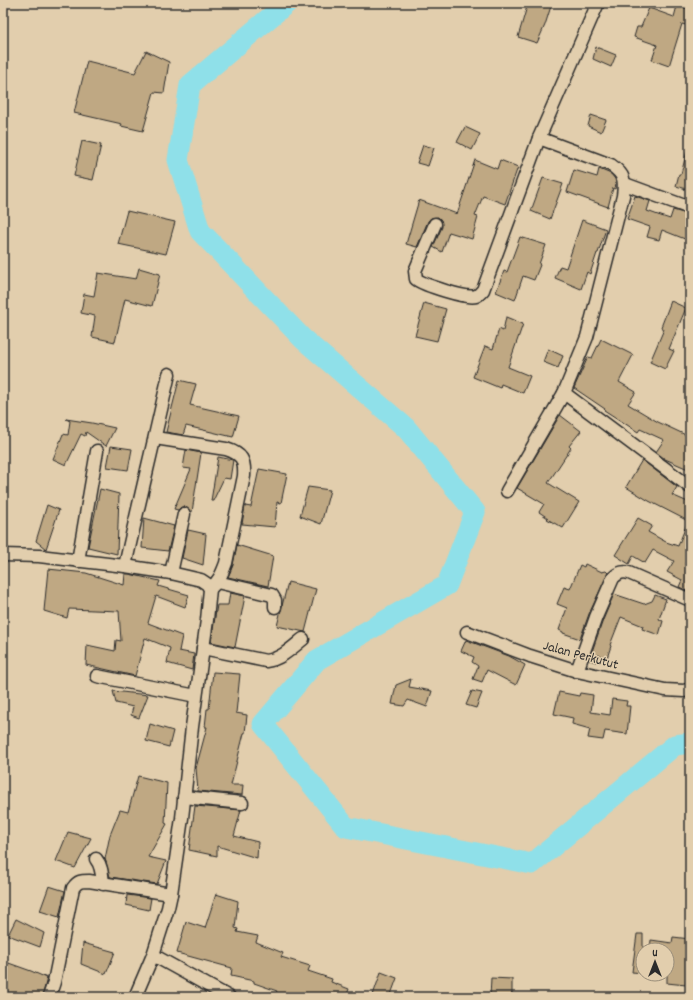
<svg xmlns="http://www.w3.org/2000/svg" width="693" height="1000" viewBox="0 0 693 1000" font-family="Dekko,sans-serif">
	<rect width="100%" height="100%" fill="#e2cead"/>
	<filter id="ink" filterUnits="userSpaceOnUse"><feTurbulence type="fractalNoise" baseFrequency=".025" numOctaves="2"/><feDisplacementMap in="SourceGraphic" scale="8" xChannelSelector="R" yChannelSelector="G"/><feConvolveMatrix kernelMatrix="1 2 1 2 8 2 1 2 1" color-interpolation-filters="sRGB"/></filter>
	<g filter="url(#ink)">
		<g fill="none" stroke-linecap="round" stroke-linejoin="round">
			<polyline stroke="#8fe0e9" stroke-width="21" points="287,3 190,85 178,160 200,231 303,339 406,428 475,512 447,585 317,660 263,724 346,827 532,864 675,745 690,743"/>
		</g>
		<g fill="#bfa883" stroke="#2b2b2b">
			<polygon points="528,3 552,3 545,25 537,43 518,37"/>
			<polygon points="677,6 690,9 690,26 682,24 669,66 652,60 657,45 634,37 637,27 641,27 649,8 674,17"/>
			<polygon points="596,47 616,55 611,67 593,59"/>
			<polygon points="146,51 169,62 164,93 154,92 143,131 121,126 122,124 74,113 87,61 135,73"/>
			<polygon points="591,115 606,120 601,132 588,126"/>
			<polygon points="465,127 480,134 472,150 457,142"/>
			<polygon points="82,141 101,145 93,180 74,176"/>
			<polygon points="423,145 434,148 428,166 417,163"/>
			<polygon points="687,151 690,151 690,190 676,186 679,174 681,174"/>
			<polygon points="475,160 497,169 500,160 518,167 505,204 483,196 475,216 478,217 472,239 449,232 442,252 433,247 442,227 441,220 438,217 431,218 428,221 417,247 406,244 419,200 457,214"/>
			<polygon points="599,169 611,174 615,179 616,183 615,189 613,188 608,207 567,192 574,170 597,177"/>
			<polygon points="543,178 563,184 550,219 531,211"/>
			<polygon points="635,196 650,201 647,211 658,215 670,219 673,210 690,215 690,241 662,230 659,240 647,237 650,227 627,219"/>
			<polygon points="127,211 175,222 166,254 118,244"/>
			<polygon points="582,220 606,229 598,253 597,253 590,274 587,272 581,289 555,278 560,266 566,268"/>
			<polygon points="520,237 546,245 539,264 540,265 534,280 523,276 515,300 496,292 504,271 507,272"/>
			<polygon points="139,268 160,274 152,306 125,299 115,342 92,337 95,316 81,313 84,294 94,296 98,273 136,279"/>
			<polygon points="671,301 686,308 669,349 674,351 665,369 650,362 664,329 661,327"/>
			<polygon points="424,303 446,309 437,341 415,336"/>
			<polygon points="506,317 523,324 508,367 530,376 523,393 501,384 500,388 473,377 485,346 493,349 499,329 503,331"/>
			<polygon points="601,339 633,355 619,382 636,392 628,404 658,422 690,437 690,462 688,469 665,459 656,452 664,440 640,429 638,432 604,410 605,409 574,388 588,357 592,358"/>
			<polygon points="548,349 563,356 558,368 543,362"/>
			<polygon points="179,380 196,384 190,405 239,416 233,437 186,426 183,435 166,432"/>
			<polygon points="560,415 581,431 569,446 571,448 548,483 579,502 563,528 547,519 548,518 539,512 544,504 517,488"/>
			<polygon points="66,419 92,423 115,428 106,446 86,432 85,436 81,434 66,465 53,459 63,434 68,435 70,421"/>
			<polygon points="111,446 132,449 128,470 107,467"/>
			<polygon points="186,450 201,453 192,512 185,507 181,507 178,510 174,509 191,469 183,468"/>
			<polygon points="218,457 233,460 230,479 224,478 213,501 211,501"/>
			<polygon points="642,460 677,487 672,495 690,503 690,551 685,564 688,566 690,562 690,592 679,587 682,580 667,572 674,561 653,550 645,563 633,556 629,564 615,555 638,518 652,526 648,532 666,542 678,546 688,521 649,501 626,487"/>
			<polygon points="259,469 287,474 281,503 277,502 275,527 242,524 245,506 251,507"/>
			<polygon points="308,487 330,490 321,524 300,516"/>
			<polygon points="100,489 119,494 117,554 88,547"/>
			<polygon points="47,505 59,510 46,549 36,541"/>
			<polygon points="144,518 174,526 168,551 142,548"/>
			<polygon points="188,530 206,534 203,565 182,558"/>
			<polygon points="237,545 273,556 268,586 228,577 233,565"/>
			<polygon points="585,564 602,572 606,571 608,573 589,614 580,639 563,633 563,632 559,630 567,608 557,604 564,587 570,589 580,565 584,567"/>
			<polygon points="48,569 86,573 124,585 125,574 129,574 160,581 158,586 189,595 185,607 156,596 148,623 182,636 179,651 194,654 192,670 167,663 170,648 145,638 135,676 86,665 87,645 115,651 116,640 121,641 119,611 69,609 67,618 44,611"/>
			<polygon points="288,582 316,589 305,632 277,626"/>
			<polygon points="230,593 245,596 235,647 211,642 217,605 228,605"/>
			<polygon points="614,594 644,604 652,601 655,595 666,599 659,619 663,621 659,635 642,629 643,626 621,617 610,645 611,646 607,658 598,655 596,662 589,660 603,620"/>
			<polygon points="466,640 509,656 525,665 516,685 487,670 482,682 473,679 478,666 472,662 474,657 461,651"/>
			<polygon points="213,672 240,674 236,713 247,715 245,733 244,733 231,785 243,785 242,795 198,791 196,768 207,727 205,727 207,709 209,709"/>
			<polygon points="411,679 409,687 432,691 427,707 408,700 404,706 392,704 396,685"/>
			<polygon points="113,691 148,695 139,718 131,715 133,707 116,703"/>
			<polygon points="472,691 482,693 476,708 466,705"/>
			<polygon points="559,692 579,696 580,693 593,695 591,712 610,715 612,699 627,701 626,706 630,706 627,734 605,731 603,740 588,738 590,729 572,724 573,718 554,714"/>
			<polygon points="150,724 173,731 169,747 146,741"/>
			<polygon points="138,776 167,783 165,823 167,824 148,857 166,861 157,884 110,877 105,859 110,835 120,810 128,812"/>
			<polygon points="195,806 241,810 234,836 258,842 257,858 217,846 217,856 189,850"/>
			<polygon points="68,832 91,838 75,868 56,861"/>
			<polygon points="49,886 65,891 59,917 40,911"/>
			<polygon points="216,894 238,901 235,928 238,929 237,932 258,936 256,942 283,953 281,957 310,966 308,971 332,979 331,982 349,989 346,997 274,997 277,991 254,983 254,981 231,976 232,968 177,953 186,922 205,928"/>
			<polygon points="127,895 151,898 149,910 126,905"/>
			<polygon points="16,919 44,933 40,947 8,935"/>
			<polygon points="637,934 643,934 643,973 632,972"/>
			<polygon points="673,937 690,939 686,985 667,983 667,950 650,950 651,940 672,943"/>
			<polygon points="83,943 115,952 106,974 81,964"/>
			<polygon points="3,961 31,971 47,978 42,997 3,997"/>
			<polygon points="381,972 397,978 390,997 378,997 373,995"/>
			<polygon points="491,978 512,979 512,997 490,997"/>
		</g>
		<g fill="none" stroke-linecap="round" stroke-linejoin="round">
			<g stroke="#2b2b2b" stroke-width="15">
				<g id="minor">
					<polyline points="625,184 690,208"/>
					<path d="M435 224 415 271 416 279C424 285 466 299 476 296 479 295 481 292 483 290L539 138"/>
					<polyline points="564,393 690,487"/>
					<path d="M155 438 226 449C242 454 245 460 244 476L226 563C222 574 219 581 210 589"/>
					<path d="M507 491 564 393 587 337 623 196C625 180 625 175 611 165L539 138 598 3"/>
					<polyline points="3,555 39,556 125,566 171,573 201,580 207,584 210,589 207,620 192,727 182,818 171,894 168,908 153,955 135,997"/>
					<polyline points="78,561 97,451"/>
					<path d="M125 566C139 502 155 438 169 374"/>
					<polyline points="171,573 184,514"/>
					<polyline points="217,582 272,595 275,600 275,607"/>
					<polyline points="467,632 530,656 577,671 665,690 684,691 690,689"/>
					<path d="M203 648 266 661C281 659 292 648 303 639"/>
					<path d="M577 671 596 617 613 578C618 573 622 571 629 573L690 600"/>
					<polyline points="97,676 196,696"/>
					<polyline points="184,797 242,803"/>
					<path d="M96 859C102 866 102 875 103 884"/>
					<polyline points="153,955 229,997"/>
					<path d="M49 997 54 982 73 888C78 881 81 881 89 881L171 894"/>
				</g>
			</g>
			<use href="#minor" stroke="#e2cead" stroke-width="12"/>
		</g>
	</g>
	<g text-anchor="middle" stroke-width="3" stroke-linejoin="round" paint-order="stroke">
		<g font-size="14" fill="#2b2b2b" stroke="#e2cead">
			<text transform="translate(581 654) rotate(15)" y="5">Jalan Perkutut</text>
		</g>
	</g>
	<rect width="693" height="1000" fill="none" stroke="#e2cead" stroke-width="16"/>
	<rect x="8" y="8" width="677" height="984" fill="none" stroke="#2b2b2b" stroke-width="1.5" filter="url(#ink)"/>
	<g transform="translate(655 962)"><circle r="19" fill="#e2cead" stroke="#998d79"/>
	<path d="M0-3L7 15L0 10L-7 15Z" fill="#2b2b2b"/>
	<text y="-6" font-size="11" font-weight="bold" text-anchor="middle" fill="#2b2b2b">U</text>
	</g>
</svg>
